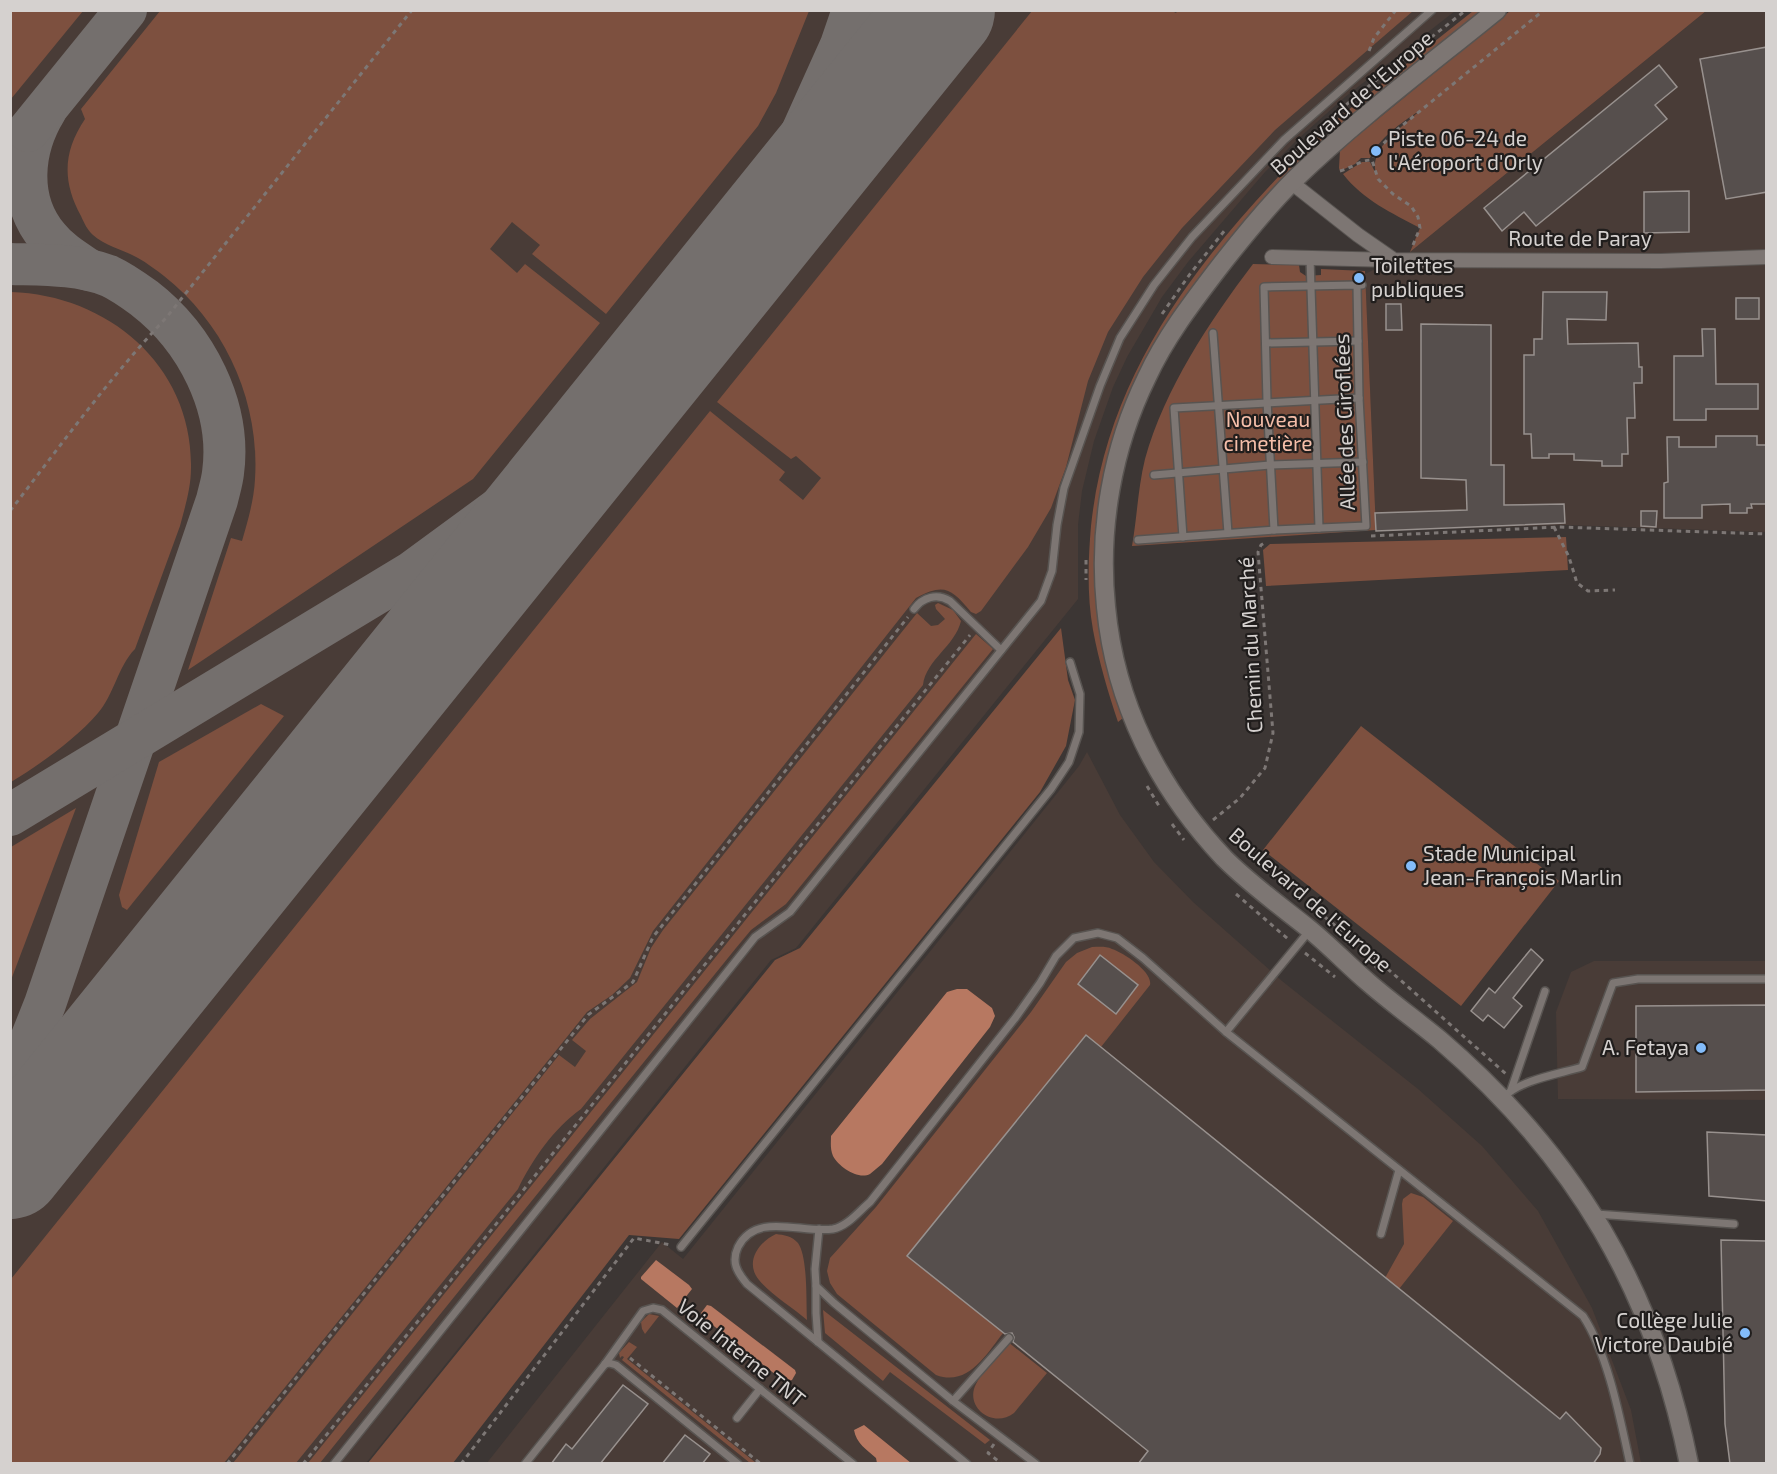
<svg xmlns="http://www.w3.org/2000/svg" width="1777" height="1474" viewBox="0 0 1777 1474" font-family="'Exo 2',sans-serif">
	<rect width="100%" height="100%" fill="#3c3634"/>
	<g fill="#493c37">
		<polygon points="10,11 1455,11 1345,97 1298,139 1265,172 1188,262 1162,297 1127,357 1113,387 1094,441 1082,491 1078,525 1078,599 796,948 771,960 366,1463 11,1463"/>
		<polygon points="1706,11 1766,11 1766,532 1566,525 1376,530 1365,274 1410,252"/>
		<polygon points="1087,752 1120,815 1154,862 1193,902 1282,981 1418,1089 1482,1146 1538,1211 1592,1308 1631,1410 1641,1463 486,1464 662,1242 683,1259 1079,766"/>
		<polygon points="1594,961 1766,961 1766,1100 1558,1099 1556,1012 1571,972"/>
	</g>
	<g fill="#7d503f" fill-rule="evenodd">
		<polygon points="11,10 83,11 11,99 10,11"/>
		<path d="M160 11H809L776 93 758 126 606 314 532 254 540 245 512 222 490 249 517 273 525 264 600 323 473 479 188 670 231 538 242 541C248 520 254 500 255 479 260 401 225 324 164 276 156 270 147 263 138 258 124 250 105 246 93 235 88 231 84 223 81 216 62 181 63 152 85 119L81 109Z"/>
		<path d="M1172 11 1176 13 1178 10 1413 11 1275 130 1182 228 1143 277 1108 332 1088 381 1066 467 1051 508 1028 547 981 611 976 614 971 612C951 588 944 583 916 598L653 931 630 978 612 995 587 1012 224 1463H11V1279L710 411 785 472 779 480 803 500 821 478 796 456 791 459 717 402 1032 11Z"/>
		<polygon points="1473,11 1483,11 1329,134 1326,129 1342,115"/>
		<path d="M1510 11H1706L1410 252 1420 228C1392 213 1363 200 1343 174L1362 162H1370L1376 174C1368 147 1404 127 1419 111 1401 123 1379 138 1370 158H1361L1355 164 1340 171 1339 168 1340 150Z"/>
		<path d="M1319 135 1323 140C1156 301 1038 480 1123 718L1118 722C1108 692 1099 662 1093 630 1087 596 1088 561 1091 526 1108 365 1208 246 1319 135Z"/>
		<path d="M1253 264 1299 265 1300 272 1306 276 1321 275V269L1365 271 1376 530 1132 546C1137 518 1138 487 1145 459 1165 388 1209 322 1253 264Z"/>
		<path d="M11 292C108 295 193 366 191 468 191 488 185 507 180 526L135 649C118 666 114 695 98 713 76 739 39 765 11 782Z"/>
		<polygon points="1566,537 1568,570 1266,586 1263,550 1270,544"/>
		<path d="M938 603 953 610 961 621C955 646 926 660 923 685L581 1109C554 1128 532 1160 518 1189L296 1463H233L559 1055 575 1067 586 1051 572 1040 590 1019 637 982 651 948 663 930 917 613 931 626 938 625 945 619 936 609 935 605Z"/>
		<polygon points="1061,628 1068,680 1075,700 1066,746 1040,792 679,1239 629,1235 453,1463 368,1463 775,960 800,948"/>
		<polygon points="976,634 993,649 786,904 751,930 736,948 320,1463 308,1463"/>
		<polygon points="261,704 284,716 127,910 122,907 119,895 159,762"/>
		<polygon points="1361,726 1559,881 1461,1006 1263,850"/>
		<polygon points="76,808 11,980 11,847"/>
		<path d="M1092 947C1099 947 1106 946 1112 949 1124 953 1153 972 1150 985L1101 1047 1085 1036 908 1256 1004 1332C986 1354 969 1387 936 1375L837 1294 830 1283 827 1271 830 1258 876 1207 1031 1012 1066 962 1077 953ZM1100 956 1138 985 1116 1014 1078 984Z"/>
		<polygon points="1411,1193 1423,1197 1453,1221 1399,1289 1385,1278 1404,1244 1402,1204 1403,1199"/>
		<path d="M776 1234C784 1235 792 1236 798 1243 808 1257 806 1302 807 1320 793 1308 769 1293 759 1280 744 1262 759 1242 776 1234Z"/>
		<polygon points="823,1310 990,1440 985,1444 890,1372 883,1381 825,1333"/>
		<polygon points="649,1314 659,1316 645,1334 642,1329 641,1322"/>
		<polygon points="629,1342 637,1347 627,1359 756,1463 750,1463 622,1360 624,1357 622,1356 620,1358 619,1353"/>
		<path d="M1008 1342 1047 1373 1014 1413C993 1429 964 1407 976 1384 983 1369 998 1355 1008 1342Z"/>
	</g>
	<g fill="#b77861">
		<path d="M957 989H967L992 1008 995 1016 990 1027 882 1164C878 1167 874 1171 870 1174 858 1180 839 1167 833 1156 830 1149 831 1143 831 1136L947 992Z"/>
		<polygon points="656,1260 689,1285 692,1289 677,1308 641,1279 641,1277"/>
		<polygon points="707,1305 711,1306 795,1370 796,1373 792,1380 785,1382 705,1319 701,1313"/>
		<path d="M864 1425 911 1463H877L876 1458C867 1450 856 1443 854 1430Z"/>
	</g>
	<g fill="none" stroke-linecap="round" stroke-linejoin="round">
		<g stroke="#746f6d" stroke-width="42">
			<path d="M46 110C22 149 17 200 48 237 59 251 74 260 89 270"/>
			<polyline points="28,131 126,10"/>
			<path d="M10 264C45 265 77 264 109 276 122 282 133 290 144 298 196 338 232 407 223 473 222 482 219 491 217 500L45 1004 10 1092"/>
			<polyline points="10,815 412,572 510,500 594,426 661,358 746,233 796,145 841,45 853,10"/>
		</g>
		<polyline stroke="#746f6d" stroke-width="106" points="10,1166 942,10"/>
	</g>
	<g fill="#564f4d" stroke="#98918e" stroke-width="1.5">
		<polygon points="1767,47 1767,192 1726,199 1700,59"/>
		<polygon points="1659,65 1677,87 1655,105 1667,119 1536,226 1524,212 1502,231 1484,208"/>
		<polygon points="1689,191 1689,232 1644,233 1644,192"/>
		<polygon points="1543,292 1607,292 1606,320 1567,319 1568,344 1638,343 1639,367 1642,367 1642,383 1634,383 1635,418 1627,418 1628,454 1622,454 1622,466 1602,466 1602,461 1574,460 1574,454 1549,454 1549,458 1532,458 1531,434 1524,434 1524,355 1534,355 1534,339 1542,339"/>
		<rect x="1736" y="298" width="23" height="21"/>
		<polygon points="1386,304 1401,304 1402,330 1386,330"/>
		<polygon points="1421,324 1491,325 1491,465 1504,465 1504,505 1564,504 1565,523 1376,531 1375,513 1467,510 1466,480 1421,478"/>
		<polygon points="1702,329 1715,329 1716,384 1758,384 1758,409 1706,409 1706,420 1674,420 1674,356 1703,356"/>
		<polygon points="1716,436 1757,436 1757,445 1767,445 1767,504 1751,504 1752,508 1747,508 1747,513 1730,513 1730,504 1702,505 1702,518 1664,518 1664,483 1668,482 1667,437 1679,437 1679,447 1716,447"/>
		<polygon points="1641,511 1657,511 1656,527 1641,526"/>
		<polygon points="1531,949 1543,960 1513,998 1522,1006 1504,1028 1488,1015 1483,1021 1471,1011 1489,988 1495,993"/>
		<polygon points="1100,955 1138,985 1116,1014 1078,984"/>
		<polygon points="1767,1005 1767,1090 1636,1092 1636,1006"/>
		<polygon points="1086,1035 1560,1419 1566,1412 1601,1448 1600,1454 1593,1464 1138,1464 1148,1451 1013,1342 1014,1337 1012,1333 1005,1334 907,1256"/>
		<polygon points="1707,1132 1767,1135 1767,1201 1709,1196"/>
		<polygon points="1721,1240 1767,1241 1767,1464 1730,1464 1725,1424"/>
		<polygon points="623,1385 648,1404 600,1464 551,1464 566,1444 572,1449"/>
		<polygon points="685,1435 710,1454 702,1464 662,1464"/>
	</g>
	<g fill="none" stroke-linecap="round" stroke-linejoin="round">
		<g stroke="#585451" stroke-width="10">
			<g id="service">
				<polyline points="1310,258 1319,528"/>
				<polyline points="1357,285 1359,398 1366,526 1274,530 1267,401 1264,287 1357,285 1362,285"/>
				<polyline points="1213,333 1228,533"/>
				<polyline points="1266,343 1358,341"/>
				<polyline points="1154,475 1270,465 1363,462"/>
				<polyline points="1183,537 1174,408 1359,398"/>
				<polyline points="1138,540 1274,530"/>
				<path d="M914 609C923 597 937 593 950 601L1001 650"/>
				<polyline points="1226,1032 1310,930"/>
				<polyline points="1511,1090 1545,991"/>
				<path d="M1503 1098C1519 1080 1559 1074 1582 1067L1613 983 1638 979H1766"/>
				<polyline points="1596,1214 1734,1224"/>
				<polyline points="819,1229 815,1269 816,1286 834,1303 953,1401 1036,1464"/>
				<polyline points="1381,1234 1399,1170"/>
				<polyline points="681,1247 1051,789 1069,762 1079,732 1080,694 1070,662"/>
				<polyline points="816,1286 816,1313 818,1342"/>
				<polyline points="605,1364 609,1363 616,1365 738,1464"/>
				<polyline points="953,1401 1009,1338"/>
				<polyline points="737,1418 760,1389"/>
				<polyline points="334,1464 755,937 790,912 1041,601 1052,571 1057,525 1064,488 1100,386 1120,338 1154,285 1192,237 1284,140 1432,10"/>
				<polyline points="525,1464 605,1364 643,1311 653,1308 662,1310 853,1464"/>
				<path d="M967 1464 747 1284C737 1272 731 1262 738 1247 756 1211 802 1234 833 1229 848 1226 859 1211 870 1202L1016 1017 1040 983 1056 956 1074 938 1098 933 1117 938 1143 958 1226 1032 1583 1316C1608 1354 1620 1418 1630 1464"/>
			</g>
		</g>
		<g stroke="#585451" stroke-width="16">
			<g id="minor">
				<polyline points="1292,183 1358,235 1394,260 1661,261 1766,257"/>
				<polyline points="1272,257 1393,260"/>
			</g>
		</g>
		<g stroke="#585451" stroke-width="21">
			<path id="secondary" d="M1497 10C1428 66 1357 119 1294 180 1266 208 1241 239 1217 270 1191 304 1165 338 1147 377 1112 448 1098 529 1106 607 1115 703 1158 788 1224 858 1250 884 1279 905 1308 928 1329 945 1348 965 1369 983 1392 1003 1417 1021 1440 1040 1575 1156 1654 1289 1689 1464"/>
		</g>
		<g stroke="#7d7775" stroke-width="3" stroke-dasharray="4.5 4.5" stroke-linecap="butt">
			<polyline points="1369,51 1374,38 1396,10"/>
			<path d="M1340 171C1352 168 1360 160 1372 160"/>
			<path d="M1275 173C1330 111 1401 62 1466 10"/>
			<polyline points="1413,245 1420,228 1418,217 1411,206 1393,194 1378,179 1372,160 1376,151 1398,129 1544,10"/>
			<polyline points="1162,314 1190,274 1225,230"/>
			<path d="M10 511C61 445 110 377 166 318L412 10"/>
			<polyline points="1554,527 1569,557 1577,583 1588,591 1615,590"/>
			<polyline points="1371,536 1559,527 1766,534"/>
			<polyline points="1086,560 1086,580"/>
			<polyline points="1147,786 1159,806"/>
			<polyline points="1213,820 1240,798 1265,768 1273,733 1258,552 1261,545 1266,542"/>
			<polyline points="1172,824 1184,840"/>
			<polyline points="1236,894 1288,939"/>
			<polyline points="1319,917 1321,914 1380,962"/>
			<polyline points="1305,953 1335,977"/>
			<polyline points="1375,968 1380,962 1506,1074"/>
			<polyline points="630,1358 761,1464"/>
			<polyline points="994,1444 988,1453 1002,1464"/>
			<polyline points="227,1464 588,1015 633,982 653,937 908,617"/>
			<polyline points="303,1464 970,635"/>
			<polyline points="461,1464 634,1238 671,1245"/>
		</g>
		<use href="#service" stroke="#7d7673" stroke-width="7"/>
		<use href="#minor" stroke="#7d7673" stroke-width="14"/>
		<use href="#secondary" stroke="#7d7673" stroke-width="18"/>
	</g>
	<g fill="#83bcfa" stroke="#211e1d" stroke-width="2">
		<circle cx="1376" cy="151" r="6"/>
		<circle cx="1359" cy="278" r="6"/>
		<circle cx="1411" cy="866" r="6"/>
		<circle cx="1701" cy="1048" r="6"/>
		<circle cx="1745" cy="1333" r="6"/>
	</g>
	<g text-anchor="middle" stroke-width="4.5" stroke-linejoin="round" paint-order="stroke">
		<g font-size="21" fill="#d5d1cf" stroke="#211e1d">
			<text transform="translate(1352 103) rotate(-41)" y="7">Boulevard de l'Europe</text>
			<text x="1580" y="246">Route de Paray</text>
			<text transform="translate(1345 422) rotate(-92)" y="7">Allée des Giroflées</text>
			<text transform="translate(1251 645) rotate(-93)" y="7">Chemin du Marché</text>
			<text transform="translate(1310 900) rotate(41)" y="7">Boulevard de l'Europe</text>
			<text transform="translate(741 1353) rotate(39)" y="7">Voie Interne TNT</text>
		</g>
		<g font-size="21" fill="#d5d1cf" stroke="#211e1d" text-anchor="start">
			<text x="1388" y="146">Piste 06-24 de<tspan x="1388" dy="24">l'Aéroport d'Orly</tspan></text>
			<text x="1371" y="273">Toilettes<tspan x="1371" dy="24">publiques</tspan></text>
			<text x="1423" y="861">Stade Municipal<tspan x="1423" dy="24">Jean-François Marlin</tspan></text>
			<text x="1689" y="1055" text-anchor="end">A. Fetaya</text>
			<text x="1733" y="1328" text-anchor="end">Collège Julie<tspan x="1733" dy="24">Victore Daubié</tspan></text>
		</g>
		<g font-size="21" fill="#f5bea9" stroke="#211e1d">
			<text x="1268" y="427">Nouveau<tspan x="1268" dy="24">cimetière</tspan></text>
		</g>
	</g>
	<rect width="1777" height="1474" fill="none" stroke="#d5d1cf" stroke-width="24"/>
</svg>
